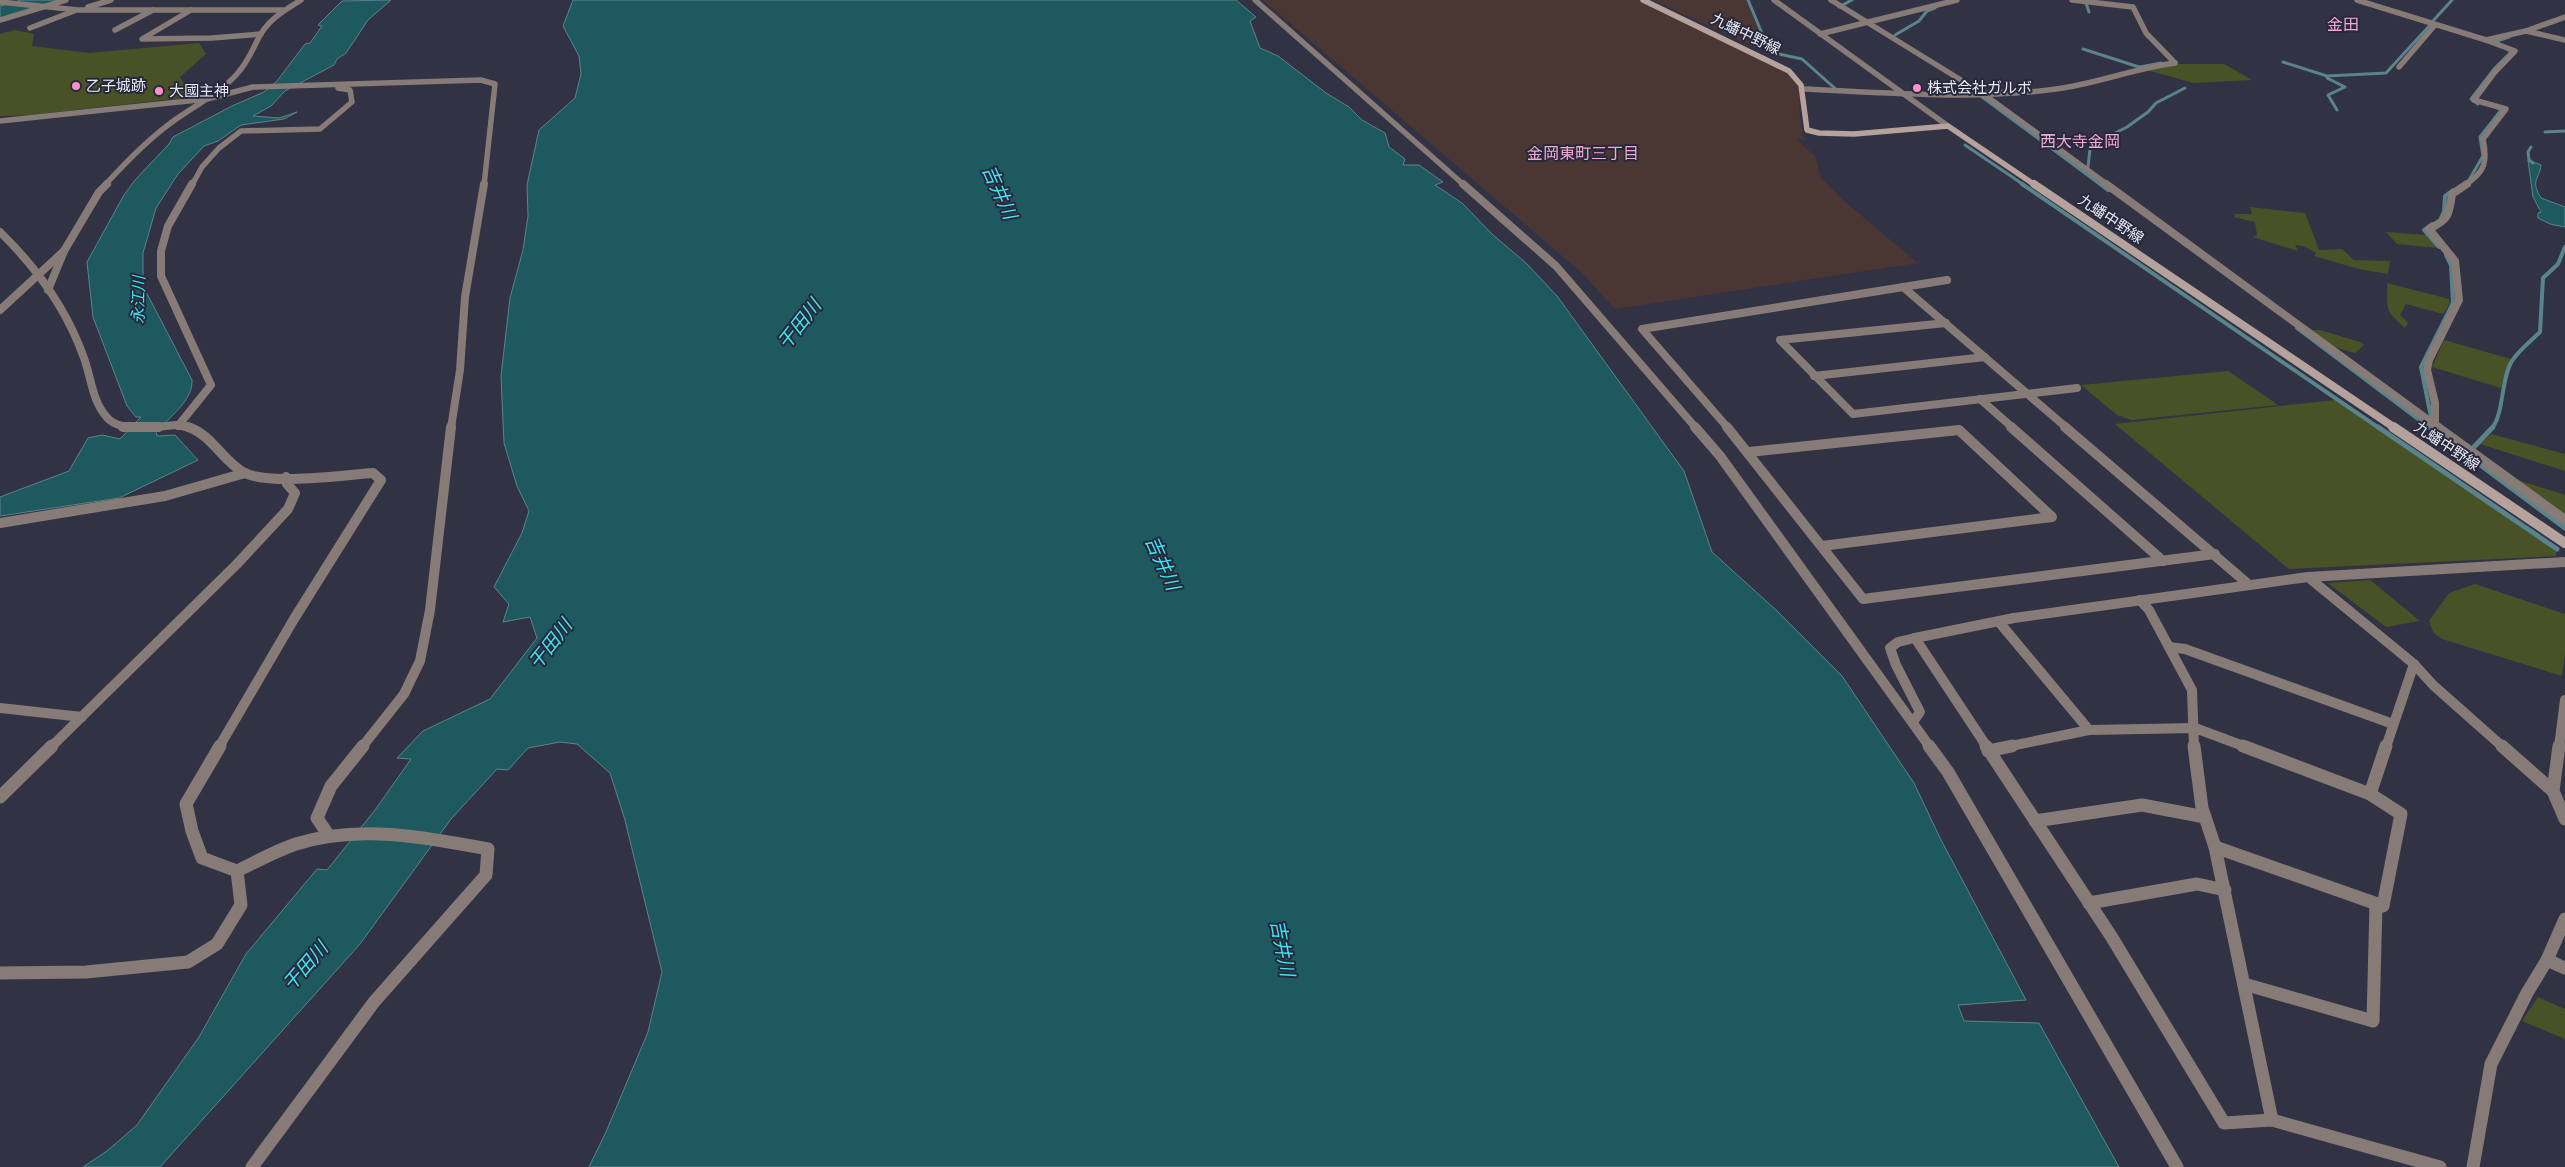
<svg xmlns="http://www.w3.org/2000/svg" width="2565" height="1167" viewBox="0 0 2565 1167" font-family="Signika,'Noto Sans JP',sans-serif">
	<rect width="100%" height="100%" fill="#323245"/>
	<g fill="#4a3632">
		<polygon points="1263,0 1639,0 1781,68 1796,80 1801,91 1799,108 1803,137 1806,140 1796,139 1815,156 1821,178 1844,201 1918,263 1615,309 1582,273"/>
		<polygon points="1653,0 1746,0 1764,43 1756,48"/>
	</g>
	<g fill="#495226">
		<polygon points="15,30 34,34 32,46 89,53 199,43 206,54 180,77 191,97 30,115 0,116 0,34"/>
		<polygon points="2176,64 2224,64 2252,80 2194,83 2143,69"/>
		<polygon points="2250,207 2305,213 2319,250 2342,249 2354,260 2390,261 2388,274 2359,269 2314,256 2316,253 2303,246 2295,245 2298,251 2253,237 2257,235 2255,222 2234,217 2235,214 2252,214"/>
		<polygon points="2386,232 2426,235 2438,248 2397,244"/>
		<path d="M2387 283 2449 299 2450 303 2443 314 2406 304 2400 315 2408 323 2405 328C2383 308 2388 310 2387 283Z"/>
		<polygon points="2312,330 2320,330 2360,342 2364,345 2355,353 2331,346"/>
		<polygon points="2444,340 2511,359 2501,388 2432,367"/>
		<polygon points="2228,371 2278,405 2132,420 2117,415 2081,385"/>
		<polygon points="2335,400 2556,551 2556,556 2289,569 2115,424"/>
		<polygon points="2491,434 2565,454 2565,471 2480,444"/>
		<polygon points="2515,479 2565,495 2565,515"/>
		<polygon points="2370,580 2420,621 2386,627 2328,583"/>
		<polygon points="2475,584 2565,614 2565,654 2562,676 2442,639 2433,632 2429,621 2449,593"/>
		<polygon points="2538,997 2565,1009 2565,1039 2522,1021"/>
	</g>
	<g fill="#1e595f" stroke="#5a848c">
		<polygon points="21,0 59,0 0,18 0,6"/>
		<path d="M391 0 368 20 346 53 337 59 334 65 285 91 271 106 253 116 279 118 297 112 284 119 241 125 218 141 204 146 178 174 156 208 143 253V286L192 380C193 401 169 417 156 432L157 436 175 435 198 460 119 498 0 516V497L69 471 88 438 102 435 120 439 141 417H136L127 406 93 317 87 262 124 195 135 180 169 144 173 137 232 106 264 92 277 81 305 44 310 43 322 26 318 25 342 1Z"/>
		<polygon points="573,0 1236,0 1256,17 1250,21 1260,48 1278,56 1326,93 1349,107 1362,120 1385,133 1389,147 1405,159 1403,165 1419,165 1443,182 1435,185 1462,203 1493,235 1526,263 1557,296 1684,471 1712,552 1776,610 1842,676 1914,783 1940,838 2026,1000 1958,1005 1964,1021 2039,1023 2119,1167 589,1167 606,1132 648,1032 662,972 625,820 610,773 577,744 560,742 528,748 508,770 497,769 451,819 360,944 160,1167 83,1167 107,1151 137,1125 199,1037 246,954 317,869 327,870 375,810 411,759 397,758 423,731 490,699 537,638 530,617 503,622 509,604 494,587 522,533 529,511 517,486 504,443 501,376 510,298 523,250 528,216 527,185 539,130 575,98 581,74 579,56 563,26"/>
		<path d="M2528 160 2541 165C2539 180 2530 180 2541 198L2565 207V227L2550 224 2538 218V213L2541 212 2533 197Z"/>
	</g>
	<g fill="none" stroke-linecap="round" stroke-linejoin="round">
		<g stroke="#5a848c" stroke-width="3">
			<polyline points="1748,0 1766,43 1775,53 1802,59 1839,92"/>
			<polyline points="2088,3 2086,3 2089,12"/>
			<polyline points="1839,7 1852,0"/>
			<polyline points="2432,22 2452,0"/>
			<polyline points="1895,35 1919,21 1927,11 1935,8"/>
			<polyline points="2491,43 2509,37"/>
			<polyline points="2083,49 2139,67"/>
			<polyline points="2283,62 2327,76 2386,73 2431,24"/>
			<polyline points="2140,67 2161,63"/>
			<polyline points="2327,78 2345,87 2328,95 2337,110"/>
			<polyline points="1985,92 2007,91"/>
			<polyline points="1978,94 2101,185"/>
			<polyline points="2478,104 2471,99 2495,68 2512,51 2509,50"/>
			<polyline points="2545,132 2565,131"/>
			<polyline points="1965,145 2024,185"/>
			<polyline points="2531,147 2528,152 2529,160 2533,163"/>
			<polyline points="2088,167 2090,149 2094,144 2127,127 2148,112 2156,103 2185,88"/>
			<polyline points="2469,180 2483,156 2480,137 2502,109 2498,108"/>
		</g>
		<g stroke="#5a848c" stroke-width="4">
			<polyline points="2022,184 2379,428"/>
			<polyline points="2100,184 2108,190"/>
			<polyline points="2441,218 2444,212 2445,196 2453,190"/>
			<polyline points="2432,224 2424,230 2439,247"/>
			<polyline points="2297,328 2430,428"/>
			<polyline points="2431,417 2421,367 2453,303 2451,265 2446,255"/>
			<path d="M2492 428C2504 414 2501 378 2512 361 2519 350 2531 341 2540 332L2543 278 2558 264 2565 247"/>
		</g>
		<g stroke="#5a848c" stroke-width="5">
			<polyline points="2378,427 2557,549"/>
			<polyline points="2429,427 2436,432"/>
			<polyline points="2473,448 2493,427"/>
			<polyline points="2475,461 2565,528"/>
		</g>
		<g stroke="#867b76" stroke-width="5.5">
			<polyline points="1255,0 1464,185"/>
			<polyline points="1831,0 1982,93 2108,185"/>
			<polyline points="2072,0 2133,7 2146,33 2175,63"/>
			<polyline points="2357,0 2486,40 2526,31 2565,40"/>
			<polyline points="0,2 78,10 283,10"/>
			<polyline points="88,7 111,0"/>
			<polyline points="191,10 142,39 212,38 261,34"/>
			<polyline points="0,20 66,0"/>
			<polyline points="30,28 74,11"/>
			<polyline points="115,30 153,10"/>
			<polyline points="2526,31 2565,17"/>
			<polyline points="1820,34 1957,0"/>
			<polyline points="2399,67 2435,25"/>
			<path d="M1804 89C1888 93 1972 100 2056 89 2096 84 2135 68 2175 63"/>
			<polyline points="0,121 207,99 253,87 481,80 495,84 484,185"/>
			<polyline points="192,185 202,167 219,148 241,131 320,129 352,102 350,90 338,88"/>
			<path d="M2465 185C2485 172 2488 162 2483 139L2506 109 2474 100 2494 73 2515 51 2486 40"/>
		</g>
		<g stroke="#867b76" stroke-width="8">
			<polyline points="1463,184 1556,266 1696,428"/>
			<polyline points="2106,184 2439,428"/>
			<path d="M0 232C36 267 67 310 84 358 91 377 92 399 105 415 111 424 121 426 131 428"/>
			<polyline points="1903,287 2067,428"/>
			<polyline points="48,290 64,251"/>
			<polyline points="1946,323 1780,340 1853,414 2077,388"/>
			<polyline points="1814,376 1985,357"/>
			<polyline points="1980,399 2013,428"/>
			<path d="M2435 425V403L2427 370 2429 360 2459 300 2455 261 2429 229C2449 219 2449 215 2452 194L2467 184"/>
			<polyline points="178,426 211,385 161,276 161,251 168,226 192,184"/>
			<polyline points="145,428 176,425 191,428"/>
			<polyline points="451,428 460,370 465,297 484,184"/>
			<polyline points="1728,428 1642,329 1947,280"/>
		</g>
		<g stroke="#867b76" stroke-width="10">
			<polyline points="123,427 159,427"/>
			<path d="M188 427C212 435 222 460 243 472 267 486 344 475 373 473L381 480 294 619 219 747"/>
			<polyline points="1695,427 1720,456 1930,747"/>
			<polyline points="1727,427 1863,599 2215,554"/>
			<polyline points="2011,427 2163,561"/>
			<polyline points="2065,427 2248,584"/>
			<polyline points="2437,427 2565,520"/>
			<polyline points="1749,452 1959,430 2052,517 1822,546"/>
			<polyline points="0,523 165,496 245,473"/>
			<polyline points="2308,577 2414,664 2433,685 2503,747"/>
			<polyline points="2140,600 2149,610 2192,690 2194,747"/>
			<polyline points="1999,622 2089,730"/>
			<polyline points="2169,647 2185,649 2393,724"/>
			<polyline points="0,708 82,717"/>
			<polyline points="1913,722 1920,712 1896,665 1890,648 1898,642 1915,638"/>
			<polyline points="51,747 237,564 288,509 295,493 287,484 286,477"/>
			<polyline points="362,747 404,694 420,661 430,610 451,427"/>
			<polyline points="1987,747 1915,638 2014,618 2308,577 2565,562"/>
			<polyline points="2006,747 2089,730 2195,728 2246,747"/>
			<polyline points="2386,747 2414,664"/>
			<polyline points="2559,747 2565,700"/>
		</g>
		<g stroke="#867b76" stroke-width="13">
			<path d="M220 746 186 804 192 831 202 858 237 871C256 862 275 851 296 844 358 824 425 837 488 849L486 875 374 1002 252 1167"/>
			<polyline points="1929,746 1948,772 2177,1167"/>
			<polyline points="1986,746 2111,936 2224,1123 2272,1120 2440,1167"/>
			<polyline points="2194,746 2202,808 2215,847 2272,1120"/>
			<polyline points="2243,746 2370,794 2386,746"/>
			<polyline points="2502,746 2553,791"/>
			<polyline points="2559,746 2553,791 2565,819"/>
			<polyline points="1988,751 2012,746"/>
			<polyline points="0,797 52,746"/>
			<polyline points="2035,821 2142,805 2205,817"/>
			<polyline points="329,836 317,818 331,786 363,746"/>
			<polyline points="2215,847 2383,906 2401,814 2370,794"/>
			<polyline points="2089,903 2197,884 2225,890"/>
			<polyline points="2547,960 2565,968"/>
			<polyline points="0,973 86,972 188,962 217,944 241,905 237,871"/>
			<polyline points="2244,984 2373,1021 2376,904"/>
			<polyline points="2473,1167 2491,1064 2527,993 2547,960 2565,919"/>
		</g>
		<g stroke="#867b76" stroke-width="5.5">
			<polyline points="1774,0 1948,126"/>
			<path d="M105 185C126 162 147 140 172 122 194 106 219 94 237 74 247 63 251 53 257 41 266 21 283 11 301 0"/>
		</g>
		<polyline stroke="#867b76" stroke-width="8" points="0,310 64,251 99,192 107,184"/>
		<polyline stroke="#b5a29c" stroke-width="5.5" points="1643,0 1789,71 1801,85 1807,130 1819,133 1854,134 1948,126 2035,185"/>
		<polyline stroke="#b5a29c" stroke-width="8" points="2034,184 2395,428"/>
		<polyline stroke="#b5a29c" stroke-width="10" points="2393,427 2565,543"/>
	</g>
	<g fill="#f890cc" stroke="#28283b" stroke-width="2">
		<circle cx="76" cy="86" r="5"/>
		<circle cx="1917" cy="88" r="5"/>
		<circle cx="159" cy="91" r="5"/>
	</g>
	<g text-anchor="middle" stroke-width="4" stroke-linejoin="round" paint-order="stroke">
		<g font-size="15" fill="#e7e8f4" stroke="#28283b">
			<text transform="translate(1746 34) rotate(26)" y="5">九蟠中野線</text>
			<text transform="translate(2111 219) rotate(34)" y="5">九蟠中野線</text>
			<text transform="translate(2447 446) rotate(34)" y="5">九蟠中野線</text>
		</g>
		<g font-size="15" fill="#e7e8f4" stroke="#28283b" text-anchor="start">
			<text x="86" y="91">乙子城跡</text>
			<text x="1927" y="93">株式会社ガルボ</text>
			<text x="169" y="96">大國主神</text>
		</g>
		<g font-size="16" fill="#f2a9d1" stroke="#28283b">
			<text x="2343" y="30">金田</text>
			<text x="2080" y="147">西大寺金岡</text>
		</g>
		<g font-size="16" fill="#f2a9d1" stroke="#28283b">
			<text x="1583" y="159">金岡東町三丁目</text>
		</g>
		<g font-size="16" font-style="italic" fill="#3fe4f3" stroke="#28283b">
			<text transform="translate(138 300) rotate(-89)" y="6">永江川</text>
		</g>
		<g font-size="19" font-style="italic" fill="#3fe4f3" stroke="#28283b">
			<text transform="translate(1000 192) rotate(66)" y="7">吉井川</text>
			<text transform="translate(799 324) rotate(-52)" y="7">干田川</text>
			<text transform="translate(1163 563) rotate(66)" y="7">吉井川</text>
			<text transform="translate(550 644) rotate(-52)" y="7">干田川</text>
			<text transform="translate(1283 948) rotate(79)" y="7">吉井川</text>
			<text transform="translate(305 966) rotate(-49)" y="7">干田川</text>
		</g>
	</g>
</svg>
